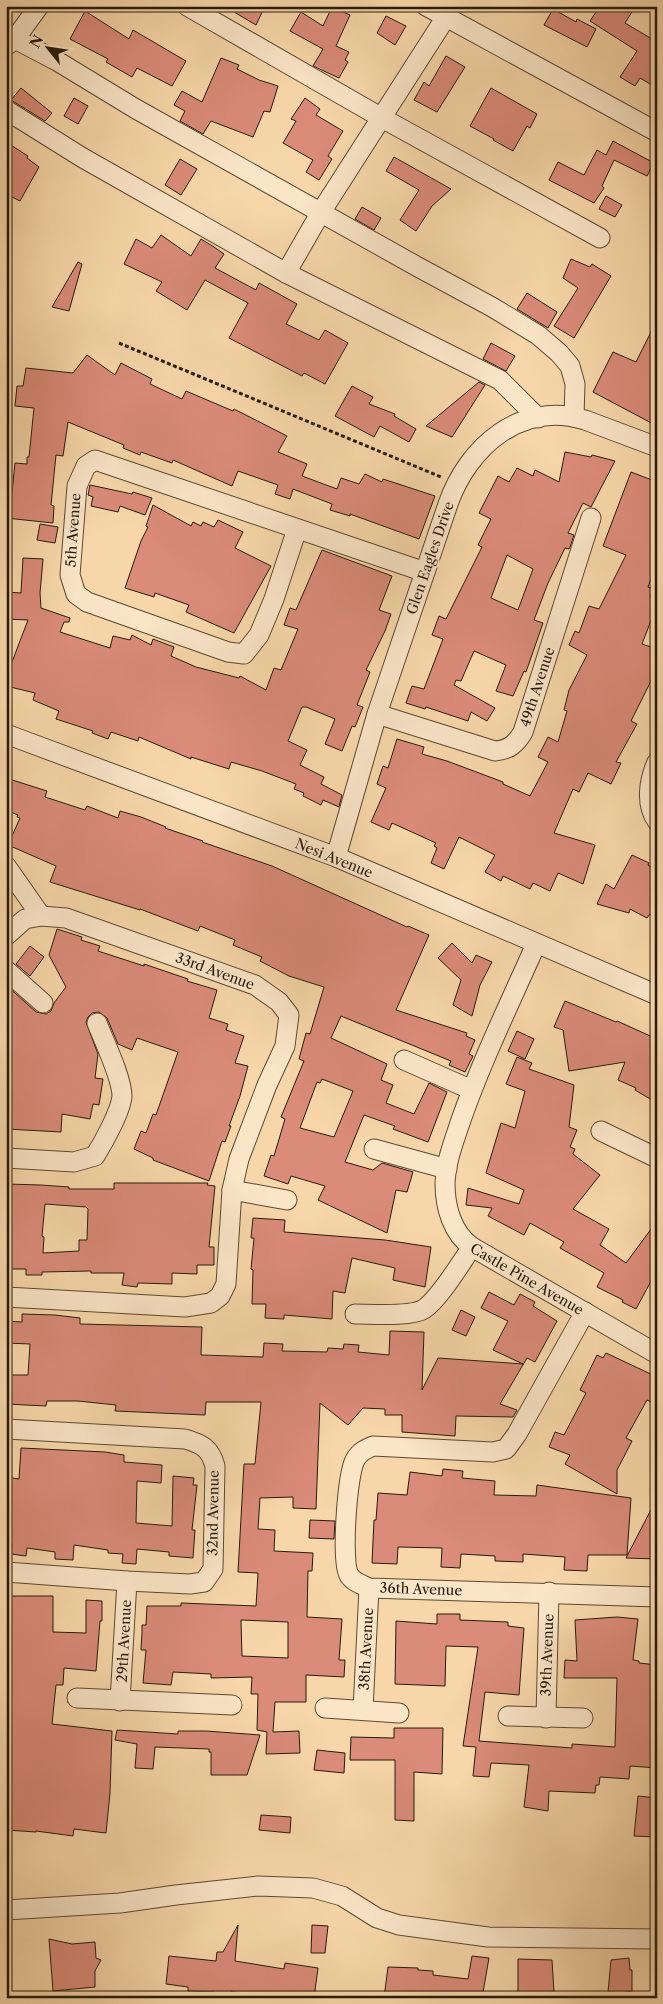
<svg xmlns="http://www.w3.org/2000/svg" width="663" height="2004" viewBox="0 0 663 2004" font-family="'Libre Caslon Text',serif">
	<rect width="100%" height="100%" fill="#f7d7a9"/>
	<filter id="stains"><feTurbulence type="fractalNoise" baseFrequency=".004" numOctaves="4"/><feColorMatrix values="0 0 0 0 .2 0 0 0 0 .09 0 0 0 0 .02 0 0 0 .5 -.17"/></filter>
	<radialGradient id="worn" r=".72"><stop offset=".6" stop-color="#630" stop-opacity="0"/><stop offset="1" stop-color="#630" stop-opacity=".3"/></radialGradient>
	<g fill="#da8b79" stroke="#261b0d" fill-rule="evenodd">
		<polygon points="224,6 265,6 256,25"/>
		<polygon points="600,6 623,6 632,12 625,23 657,42 657,88 640,78 635,86 620,77 637,51 590,21"/>
		<polygon points="332,7 350,15 336,46 349,52 345,60 348,62 339,78 313,66 323,49 290,31 301,12 323,26"/>
		<polygon points="553,9 576,22 577,19 596,29 587,47 544,25"/>
		<polygon points="85,11 129,39 133,30 186,61 172,86 137,68 132,77 106,62 108,59 70,39"/>
		<polygon points="386,16 406,26 395,45 377,33"/>
		<polygon points="446,56 465,67 437,112 414,100 424,82 429,86"/>
		<polygon points="221,58 239,65 237,69 259,80 278,86 270,112 264,111 253,137 211,121 203,134 180,121 185,111 174,105 182,91 202,102"/>
		<polygon points="21,88 52,113 45,121 11,100"/>
		<polygon points="491,88 537,114 530,128 527,126 513,151 493,140 494,139 470,126"/>
		<polygon points="74,98 88,106 78,124 64,116"/>
		<polygon points="305,98 320,109 316,115 343,131 328,156 332,159 319,180 306,172 313,160 283,143 296,121 291,119"/>
		<polygon points="613,141 654,163 647,176 614,160 602,186 604,188 594,203 549,180 558,162 584,175 597,150 606,155"/>
		<polygon points="6,142 28,156 27,158 39,167 20,201 6,194"/>
		<polygon points="394,157 451,189 432,206 416,231 400,220 419,190 386,171"/>
		<polygon points="180,159 197,169 181,195 165,185"/>
		<polygon points="606,196 622,205 615,217 599,209"/>
		<polygon points="362,207 381,218 374,230 355,219"/>
		<polygon points="161,235 191,256 201,239 214,247 224,254 215,268 256,290 259,283 297,304 286,324 319,340 325,330 348,343 325,384 304,373 302,376 229,338 248,303 205,280 187,310 156,291 162,282 124,264 136,239 152,248"/>
		<polygon points="571,259 590,267 592,264 611,276 574,338 554,326 578,288 563,278"/>
		<polygon points="78,262 82,264 69,311 52,307"/>
		<polygon points="527,293 557,312 548,328 517,309"/>
		<polygon points="657,320 657,426 593,392 613,352 636,362"/>
		<polygon points="491,343 515,356 506,371 483,359"/>
		<polygon points="87,355 115,375 121,363 152,379 150,384 182,399 186,391 233,411 234,409 287,436 278,452 307,464 302,476 337,489 341,478 359,484 365,474 382,482 383,479 435,496 419,539 350,514 350,516 330,510 332,504 293,489 290,499 275,494 278,485 238,471 232,486 173,460 172,463 141,452 140,455 123,448 124,445 68,422 63,456 56,455 51,505 54,506 53,523 6,518 6,502 11,503 15,463 27,464 27,457 29,457 34,408 15,406 17,386 23,386 26,368 73,373"/>
		<polygon points="479,382 485,385 452,437 426,426"/>
		<polygon points="352,386 373,397 369,404 395,414 394,416 416,429 409,442 380,426 374,437 335,416"/>
		<path d="M565 452 591 457 592 455 615 461 591 507 583 503 568 533 574 535 570 547 569 549 565 548 548 583 534 620 543 623 526 672 524 671 513 696 496 691 506 665 474 651 461 681 456 680 454 685 495 708 487 721 471 712 468 721 426 707 425 709 406 703 412 686 424 689 443 639 432 635 439 616 446 619 482 547 478 545 491 519 479 513 498 476 509 482 517 468 533 476 535 470 559 482ZM507 555 533 569 518 610 491 598Z"/>
		<polygon points="631,472 657,482 657,563 648,587 653,589 650,597 657,600 657,605 642,644 657,649 651,671 655,673 631,721 637,724 616,762 621,763 611,784 588,773 579,792 573,789 554,833 595,845 583,884 558,873 550,891 533,883 530,889 503,876 501,881 485,872 495,855 459,837 444,869 431,863 437,848 434,846 436,843 392,823 389,830 371,822 386,788 377,784 383,766 388,768 397,739 424,747 422,754 447,761 503,782 503,784 530,796 548,762 538,757 548,737 558,742 567,711 564,710 569,690 587,655 569,645 575,631 579,633 589,606 599,609 626,555 603,546"/>
		<polygon points="90,485 132,494 133,492 152,498 145,515 120,506 118,512 91,506 93,497 88,495"/>
		<polygon points="153,505 191,526 193,522 201,526 203,522 214,527 218,520 243,532 235,548 271,566 234,633 186,612 189,605 155,593 154,597 125,588 141,541 148,527 146,526"/>
		<polygon points="40,524 58,527 55,543 37,540"/>
		<polygon points="322,550 392,576 379,610 391,614 385,631 366,670 370,672 357,705 363,707 355,727 352,726 342,751 325,744 335,719 306,707 302,707 288,741 307,750 300,765 324,777 321,784 342,795 339,807 323,800 321,805 303,796 304,793 294,789 296,784 262,771 231,762 229,769 191,757 191,759 139,737 138,741 111,732 108,739 92,733 93,731 56,719 59,711 33,700 35,693 6,686 6,659 12,662 28,620 6,619 6,592 21,593 23,558 43,559 40,593 41,608 70,618 69,622 64,622 60,632 110,648 113,636 130,640 132,635 151,645 153,639 174,647 171,656 196,667 239,678 240,676 266,690 274,668 281,670 298,629 284,625 290,608 296,610"/>
		<path d="M6 778 47 791 45 797 85 810 87 806 118 818 120 811 141 817 166 827 165 828 203 841 202 842 272 866 407 927 408 926 429 935 396 1010 467 1033 466 1036 475 1040 469 1054 473 1056 465 1072 449 1065 451 1061 341 1016 331 1038 387 1064 381 1080 393 1085 386 1103 414 1114 429 1083 447 1092 428 1142 393 1129 395 1126 364 1115 345 1162 373 1170 382 1163 413 1172 407 1192 396 1190 387 1233 318 1200 325 1186 291 1176 288 1184 264 1176 271 1155 274 1156 285 1119 281 1117 304 1061 299 1059 306 1033 310 1034 324 987 289 976 260 961 262 957 233 945 235 940 200 926 198 931 140 909V910L50 882 56 866 8 845 20 818 17 817 18 815 6 810ZM322 1079 353 1091 334 1137 300 1128 317 1082 320 1083Z"/>
		<polygon points="632,855 649,863 648,865 657,871 657,918 650,914 647,918 630,909 629,913 597,904 606,884 614,889"/>
		<polygon points="57,929 82,937 81,940 100,946 98,951 144,966 144,964 188,979 187,981 217,990 209,1018 228,1024 226,1030 244,1036 235,1063 248,1066 240,1096 229,1126 231,1126 225,1142 222,1141 209,1181 153,1160 153,1158 134,1149 141,1131 146,1133 153,1114 156,1115 178,1052 137,1038 132,1050 118,1044 107,1018 99,1012 92,1013 88,1017 86,1022 98,1054 95,1078 103,1079 99,1105 93,1104 90,1119 62,1114 61,1132 6,1129 6,985 36,1012 46,1014 51,1011 54,1003 66,987 49,955"/>
		<polygon points="452,943 472,963 476,955 492,962 480,985 472,1016 453,1005 461,980 438,958"/>
		<polygon points="30,946 44,957 30,976 16,964"/>
		<polygon points="565,1001 616,1022 617,1021 657,1039 657,1103 635,1090 636,1088 618,1080 625,1062 569,1071 563,1030 554,1027"/>
		<polygon points="517,1031 534,1039 525,1059 508,1051"/>
		<polygon points="517,1057 532,1063 529,1069 574,1085 569,1127 577,1130 570,1147 575,1149 573,1154 600,1175 573,1209 609,1229 600,1245 626,1263 657,1221 657,1270 636,1309 622,1302 623,1300 597,1287 604,1273 560,1248 564,1242 530,1223 524,1235 488,1216 492,1208 466,1205 468,1188 519,1204 524,1190 486,1173 501,1123 515,1128 525,1091 506,1084"/>
		<path d="M114 1183H208L207 1185 215 1186 209 1247H214V1265H197V1274L172 1273V1284L138 1283 137 1287 122 1285 124 1273H91V1271L42 1272V1275H26V1269H6V1184L41 1185 69 1187V1189H114ZM45 1204 86 1207 88 1209 87 1240H79V1251L43 1253 44 1237 42 1236Z"/>
		<polygon points="253,1218 285,1220 284,1232 385,1240 431,1247 425,1287 393,1280 395,1268 352,1258 345,1293 333,1291 332,1319 284,1315 284,1319 265,1318 266,1304 252,1304 253,1270 251,1269 254,1238 251,1238"/>
		<path d="M489 1292 514 1305 520 1294 535 1302 533 1306 557 1321 535 1362 527 1358 500 1404 517 1410 513 1417 456 1416 455 1436 402 1432V1415H385V1409L363 1408 348 1425 320 1403 316 1509 293 1508V1497L260 1498 258 1529 275 1530 274 1551 313 1553 312 1571H308L307 1617 342 1619 339 1660H345L344 1677 306 1675V1702H275L273 1732 299 1731 300 1753 266 1754 267 1732 257 1730 258 1694H251L252 1677 211 1678V1674L173 1672 171 1685 143 1683 146 1650H141L142 1633V1625H146L147 1606H181V1603L256 1606 258 1573 238 1572 244 1464H255L261 1402H206L205 1415 115 1411 116 1405 78 1401H47L46 1406 6 1404V1375H28L30 1344 6 1343V1321L22 1322V1314L55 1315 80 1318V1324L202 1327 201 1355 263 1357 264 1343 283 1344 282 1351 327 1352 328 1348 343 1349 344 1344 359 1345 358 1352 389 1355 390 1331 424 1332 422 1390 438 1358 523 1364 493 1350 508 1321 481 1308ZM241 1620 288 1622V1658L242 1656Z"/>
		<polygon points="461,1310 475,1317 466,1336 452,1330"/>
		<polygon points="606,1353 657,1377 657,1405 647,1400 626,1438 632,1441 617,1470 617,1494 565,1464 570,1455 549,1447 555,1432 564,1435 586,1393 580,1390 597,1355 603,1358"/>
		<polygon points="21,1448 105,1452 124,1455 124,1462 162,1465 161,1483 137,1481 136,1523 172,1526 173,1476 194,1478 193,1485 197,1485 192,1530 195,1530 193,1558 169,1556 169,1552 137,1549 136,1564 122,1563 123,1554 108,1553 108,1550 74,1545 73,1560 55,1559 55,1552 27,1548 26,1556 11,1554 12,1543 6,1542 6,1477 19,1479"/>
		<polygon points="443,1469 463,1471 462,1478 495,1481 494,1495 536,1496 537,1485 631,1498 627,1555 588,1555 587,1571 564,1570 565,1557 523,1554 523,1562 495,1561 495,1556 461,1554 460,1568 441,1567 442,1548 398,1547 397,1564 372,1563 374,1520 376,1520 378,1493 407,1495 410,1472 442,1476"/>
		<polygon points="657,1498 657,1559 626,1558"/>
		<polygon points="310,1520 335,1521 334,1539 309,1538"/>
		<polygon points="6,1596 53,1596 53,1632 86,1633 86,1600 102,1601 102,1621 100,1621 96,1671 64,1668 63,1685 56,1685 52,1724 112,1731 110,1793 106,1833 74,1829 73,1836 36,1831 36,1832 6,1830 6,1723 10,1622 6,1622"/>
		<polygon points="437,1614 460,1614 460,1620 508,1622 508,1626 524,1628 519,1695 485,1692 479,1741 572,1748 572,1744 615,1747 617,1678 564,1678 565,1660 577,1661 575,1620 617,1617 638,1619 633,1660 639,1661 639,1663 657,1665 657,1768 630,1766 629,1779 600,1777 599,1785 596,1785 595,1793 549,1791 548,1811 524,1807 529,1765 491,1763 489,1777 473,1776 476,1747 463,1746 478,1647 446,1646 445,1686 395,1684 396,1621 437,1624"/>
		<polygon points="394,1728 443,1728 442,1774 414,1772 414,1821 395,1820 395,1760 350,1760 351,1737 394,1738"/>
		<polygon points="117,1730 178,1734 178,1731 206,1731 260,1735 247,1775 211,1775 211,1752 209,1752 209,1749 155,1747 153,1769 135,1768 137,1744 115,1740"/>
		<polygon points="317,1750 345,1753 344,1773 314,1770"/>
		<polygon points="638,1796 657,1798 657,1837 634,1836"/>
		<polygon points="261,1815 291,1817 290,1833 259,1830"/>
		<polygon points="238,1925 235,1961 284,1969 285,1963 318,1968 314,1998 263,1998 231,1991 230,1998 215,1998 215,1992 188,1991 188,1987 166,1984 169,1956 216,1961 217,1952 223,1952"/>
		<polygon points="312,1925 328,1926 325,1953 311,1953"/>
		<polygon points="49,1939 72,1944 95,1942 96,1958 101,1960 95,1971 95,1987 53,1991"/>
		<polygon points="472,1956 489,1958 482,1998 384,1998 388,1967 418,1968 418,1970 433,1971 433,1975 468,1979"/>
		<polygon points="629,1958 630,1970 632,1970 632,1992 626,1991 626,1993 608,1992 611,1960"/>
		<polygon points="518,1959 552,1960 554,1992 518,1995"/>
	</g>
	<g fill="none" stroke-linecap="round" stroke-linejoin="round">
		<g stroke="#5a4a34" stroke-width="21">
			<g id="minor">
				<polyline points="187,6 382,118 600,238"/>
				<polyline points="426,6 657,132"/>
				<polyline points="15,39 57,61 136,109 418,267 492,307 538,335 559,353 570,366 575,384 574,417"/>
				<polyline points="6,46 15,39 39,6"/>
				<polyline points="6,110 83,158 286,273 500,380 538,418"/>
				<polyline points="286,273 321,212 446,17"/>
				<polyline points="297,529 274,599 259,635 244,654 228,652 87,602 76,594 70,575 77,486 86,466 95,460 425,572"/>
				<path d="M377 714 495 751C509 750 516 744 523 732L591 518"/>
				<polyline points="6,734 336,857 657,995"/>
				<path d="M657 762C649 780 645 804 657 821"/>
				<path d="M336 857 377 714 448 504C468 447 521 400 585 420L657 447"/>
				<polyline points="6,866 41,916"/>
				<polyline points="6,936 25,919 41,916 66,918 255,985 279,1002 289,1015 285,1046 267,1085 239,1159 232,1190 226,1284 220,1296 211,1303 185,1307 6,1297"/>
				<path d="M536 944C510 1003 482 1060 461 1120 454 1141 446 1161 445 1183 445 1207 452 1233 472 1247L657 1354"/>
				<polyline points="6,970 43,1003"/>
				<polyline points="404,1060 472,1090"/>
				<polyline points="601,1131 657,1158"/>
				<polyline points="374,1149 447,1169"/>
				<path d="M6 1158 74 1162 95 1156C103 1143 121 1111 122 1096 122 1078 104 1041 97 1023"/>
				<polyline points="232,1190 287,1200"/>
				<path d="M585 1312 517 1434 506 1449 493 1452 373 1446C366 1449 359 1452 355 1460 347 1475 341 1562 349 1575 353 1582 363 1585 369 1588L657 1597"/>
				<path d="M355 1314C371 1314 412 1317 424 1309 440 1298 460 1264 472 1247"/>
				<path d="M6 1429 185 1439C202 1444 210 1448 215 1466L213 1569 204 1582 190 1584 127 1581 6 1572"/>
				<polyline points="77,1698 232,1705"/>
				<polyline points="120,1701 127,1581"/>
				<polyline points="325,1708 399,1713"/>
				<polyline points="363,1710 369,1588"/>
				<polyline points="508,1716 583,1718"/>
				<polyline points="546,1718 549,1592"/>
				<polyline points="6,1910 120,1903 176,1895 258,1886 313,1888 342,1896 377,1918 399,1925 488,1937 657,1939"/>
			</g>
		</g>
		<polyline stroke="#261b0d" stroke-width="3" stroke-dasharray="4 2.5" stroke-linecap="butt" points="119,343 441,477"/>
		<use href="#minor" stroke="#fae5c7" stroke-width="19"/>
	</g>
	<g text-anchor="middle" stroke-width="4" stroke-linejoin="round" paint-order="stroke">
		<g font-size="14" fill="#261b0d" stroke="#fae5c7">
			<text transform="translate(73 530) rotate(-86)" y="5">5th Avenue</text>
			<text transform="translate(430 558) rotate(-71)" y="5">Glen Eagles Drive</text>
			<text transform="translate(537 687) rotate(-72)" y="5">49th Avenue</text>
			<text transform="translate(334 858) rotate(22)" y="5">Nesi Avenue</text>
			<text transform="translate(215 971) rotate(20)" y="5">33rd Avenue</text>
			<text transform="translate(527 1279) rotate(30)" y="5">Castle Pine Avenue</text>
			<text transform="translate(213 1513) rotate(-89)" y="5">32nd Avenue</text>
			<text transform="translate(421 1589) rotate(2)" y="5">36th Avenue</text>
			<text transform="translate(124 1641) rotate(-87)" y="5">29th Avenue</text>
			<text transform="translate(366 1649) rotate(-87)" y="5">38th Avenue</text>
			<text transform="translate(547 1655) rotate(-88)" y="5">39th Avenue</text>
		</g>
	</g>
	<rect width="663" height="2004" fill="none" stroke="#f7d7a9" stroke-width="25"/>
	<rect x="8" y="8" width="648" height="1989" fill="none" stroke="#261b0d" stroke-width="2.5"/>
	<rect x="12" y="12" width="638" height="1979" fill="none" stroke="#261b0d"/>
	<g transform="translate(48 48) rotate(300)" stroke="#fae5c7" stroke-width="4" paint-order="stroke">
	<path d="M0-4L9 19L0 12L-9 19Z" fill="#261b0d"/>
	<text y="-8" font-size="14" font-weight="bold" text-anchor="middle" fill="#261b0d">N</text>
	</g>
	<rect width="100%" height="100%" filter="url(#stains)"/>
	<rect width="100%" height="100%" fill="url(#worn)"/>
</svg>
